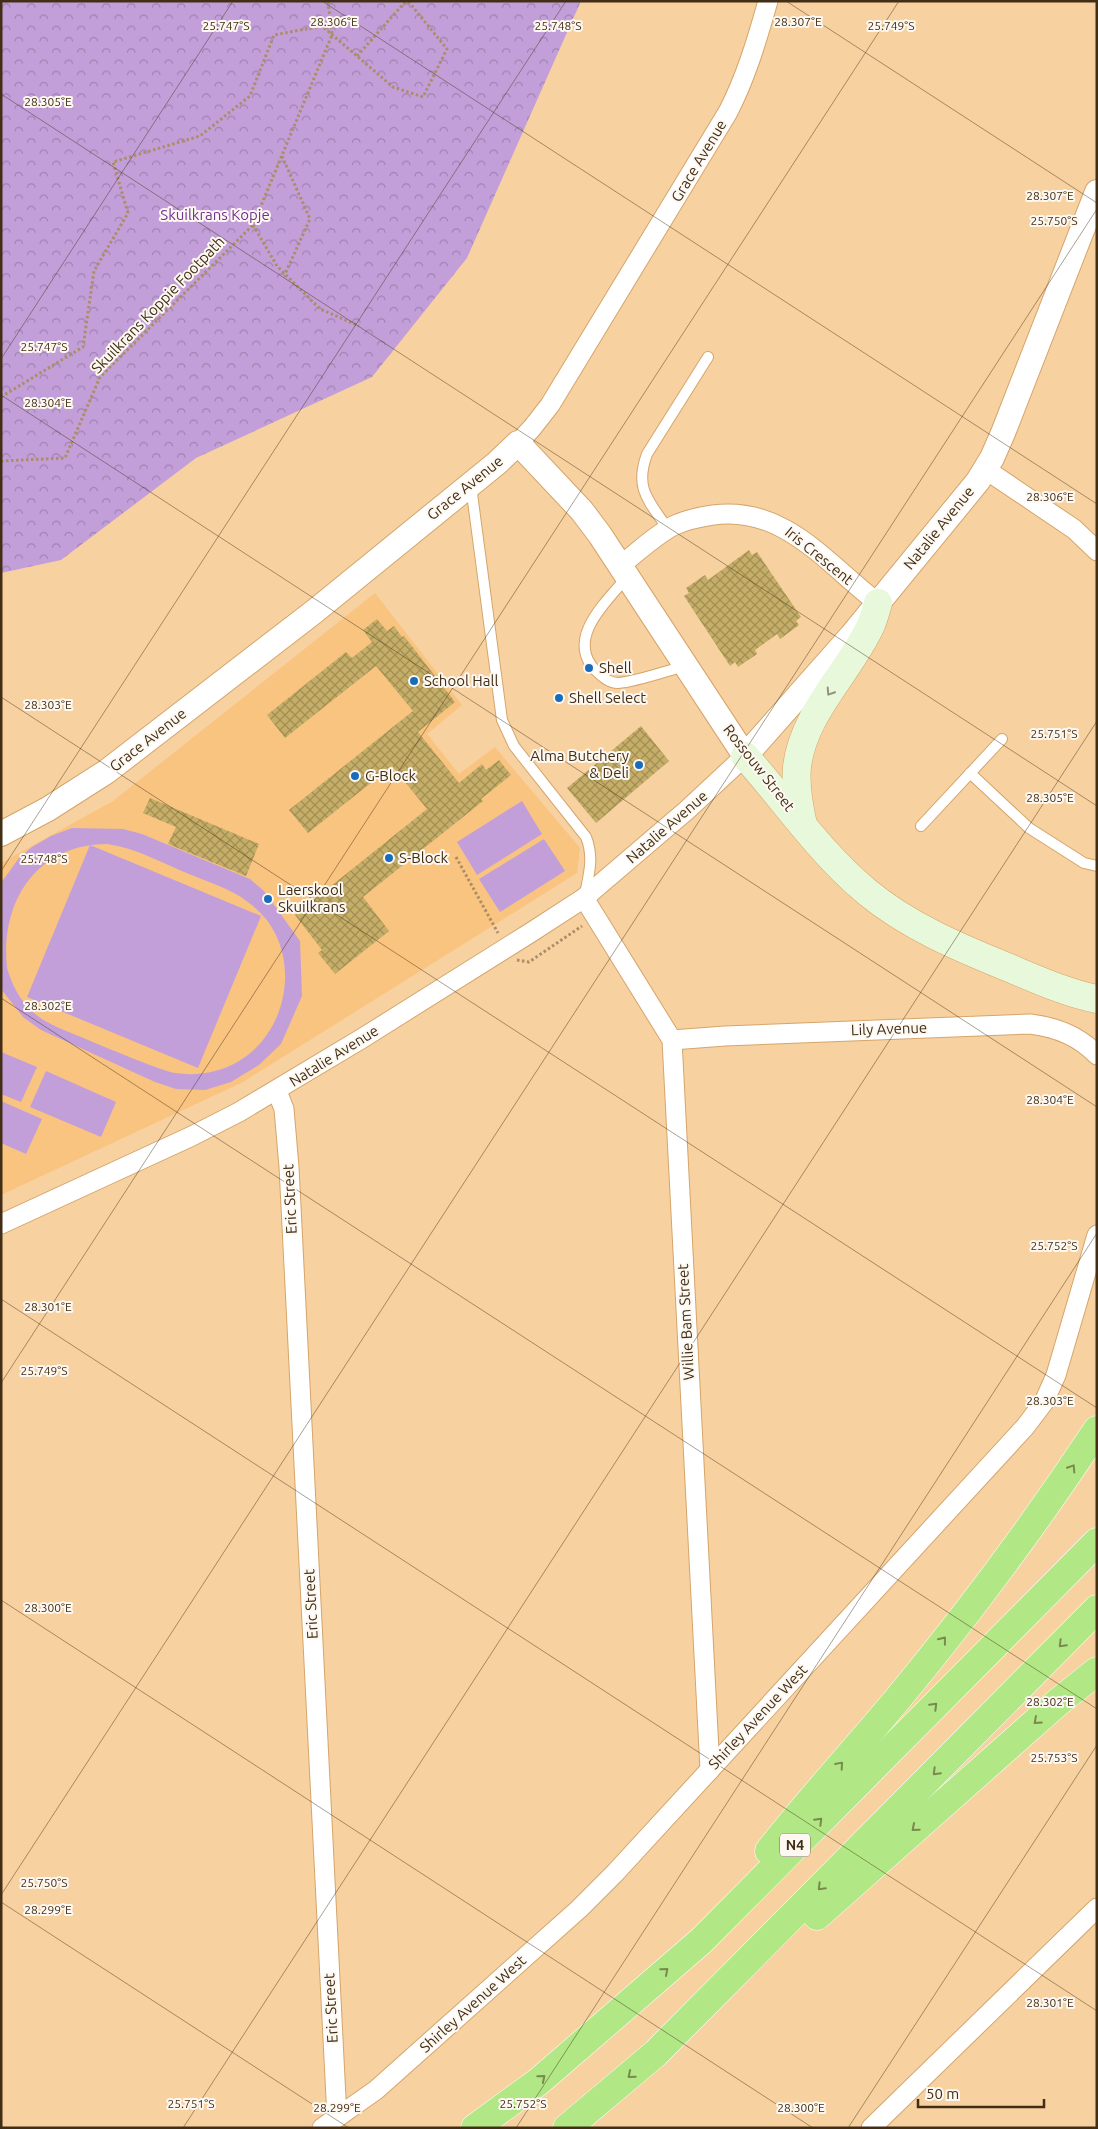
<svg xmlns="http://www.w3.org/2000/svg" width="1098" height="2129" viewBox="0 0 1098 2129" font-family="Ubuntu,sans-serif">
	<defs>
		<pattern id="forest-crowns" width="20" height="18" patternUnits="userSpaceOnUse" patternTransform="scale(1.25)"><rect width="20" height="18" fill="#c39fda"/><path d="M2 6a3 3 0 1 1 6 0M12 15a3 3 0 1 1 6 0" fill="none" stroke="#a082b0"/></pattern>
		<pattern id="building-cross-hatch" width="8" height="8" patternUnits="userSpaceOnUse" patternTransform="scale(1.25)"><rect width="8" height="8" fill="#c5ae67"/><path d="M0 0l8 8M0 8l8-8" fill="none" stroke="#a28e54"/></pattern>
	</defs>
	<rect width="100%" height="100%" fill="#f8d1a1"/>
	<polygon fill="#f9c380" points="375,593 462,705 427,734 459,774 495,747 580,848 577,873 243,1082 1,1195 1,863 113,801"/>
	<polygon fill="url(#forest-crowns)" points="2,1 581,1 467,258 372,377 196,458 61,560 1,573"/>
	<g fill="#c39fda" fill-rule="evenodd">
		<polygon points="522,801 542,834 477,875 457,842"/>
		<path d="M72 828 123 829 142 834 250 879 264 891 300 941 302 996 281 1044 259 1065 231 1082 205 1090 176 1089 155 1082 41 1030 23 1017 1 989V883L19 858 32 847 51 836ZM107 844C136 848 162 863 189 874 206 881 225 887 241 897 251 904 262 913 269 923 305 976 278 1055 215 1071 200 1075 185 1075 170 1072 142 1063 115 1051 88 1040 70 1032 49 1026 34 1013 20 1001 12 985 7 968 0 899 39 844 107 844Z"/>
		<polygon points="544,839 565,871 500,912 479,879"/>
		<polygon points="90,845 261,916 198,1068 27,997"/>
		<polygon points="1,1052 37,1067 21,1102 1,1094"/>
		<polygon points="46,1071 116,1102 101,1137 30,1107"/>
		<polygon points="1,1101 42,1119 26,1154 1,1143"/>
	</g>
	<g fill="url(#building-cross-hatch)">
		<polygon points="749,550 752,555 757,552 801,617 796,621 799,625 780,639 777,634 755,650 757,654 738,667 735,662 730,666 684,596 689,593 686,588 705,575 708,580"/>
		<polygon points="377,619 387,631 394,626 402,637 404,636 455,702 418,732 459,783 482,764 486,770 499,760 511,775 481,799 483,801 363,897 389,931 335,974 318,953 322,950 295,915 427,809 392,766 308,833 289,810 413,711 376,666 285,738 267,715 346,652 352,658 372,642 363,630"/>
		<polygon points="641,726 669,761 596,823 567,788"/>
		<polygon points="150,798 259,844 246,876 168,844 176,827 143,813"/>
	</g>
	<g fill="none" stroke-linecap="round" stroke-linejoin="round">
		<g stroke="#d5a56a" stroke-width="12">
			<g id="service">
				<path d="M471 486 502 720 514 746 586 837C594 857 589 874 585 894"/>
				<path d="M668 529C649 501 634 489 647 454L708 357"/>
				<path d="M628 576C607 601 565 638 595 670 602 676 608 683 618 683 636 682 666 671 685 666"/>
				<polyline points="970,773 1029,828 1084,863 1097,866"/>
				<polyline points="921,826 1002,739"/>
			</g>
		</g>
		<g stroke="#d5a56a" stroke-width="21">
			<g id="minor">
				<path d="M518 443 532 428 550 405 728 112C746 77 757 40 768 1"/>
				<polyline points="985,469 1074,529 1097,551"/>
				<path d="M621 565C638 552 654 536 673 526 685 520 699 517 713 515 784 505 827 564 878 603"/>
				<polyline points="584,898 672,1040 710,1770"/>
				<path d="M672 1040 725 1036 1030 1024C1056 1027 1079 1036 1097 1055"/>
				<polyline points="277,1091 284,1109 289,1167 337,2118"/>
				<polyline points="1,1224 192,1136 239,1112 361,1039 530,933 584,898 687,810 745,756"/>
				<polyline points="322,2128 376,2090 579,1909 615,1873 1025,1427 1044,1402 1056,1375 1097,1235"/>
				<polyline points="871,2128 1097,1908"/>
			</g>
		</g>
		<g stroke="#d5a56a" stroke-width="26">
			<polyline id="tertiary" points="1,834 48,809 106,772 315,611 497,463 518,443 582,511 600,535 745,756 852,635 978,481 992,458 1003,433 1097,192"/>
		</g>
		<g stroke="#d5a56a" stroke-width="29">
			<g id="secondary">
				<path d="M745 756C785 801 820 853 867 892 908 926 958 947 1007 967 1036 979 1066 993 1097 999"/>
				<path d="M803 825C799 807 795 786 797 767 803 713 849 673 871 625 874 618 876 610 878 603"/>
			</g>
		</g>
		<g stroke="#fff" stroke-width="29">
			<g id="motorway">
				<path d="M769 1851C810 1799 854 1751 896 1701 968 1614 1035 1524 1097 1430"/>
				<polyline points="817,1916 1057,1703 1097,1671"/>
				<polyline points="475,2128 538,2082 701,1941 1097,1542"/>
				<polyline points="567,2128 656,2053 1097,1609"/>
			</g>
		</g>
		<g stroke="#ab8d66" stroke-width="3" stroke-dasharray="2.5 2.5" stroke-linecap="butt">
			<polyline points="357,56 406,1"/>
			<polyline points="282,156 310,219 285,274"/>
			<polyline points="253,225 277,266 320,309 359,326"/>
			<polyline points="1,397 83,347 94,271 128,213 113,162 200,136 250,96 274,35 322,26 393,87 423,97 447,49 408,1"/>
			<polyline points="1,461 65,458 100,377 253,225 332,35 328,1"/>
			<polyline points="456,857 498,933"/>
			<polyline points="517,960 529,962 582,926"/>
		</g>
		<use href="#service" stroke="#fff" stroke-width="10"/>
		<use href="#minor" stroke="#fff" stroke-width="19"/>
		<use href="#tertiary" stroke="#fff" stroke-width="24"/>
		<use href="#secondary" stroke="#e8f8da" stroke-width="28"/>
		<use href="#motorway" stroke="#b2e785" stroke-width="28"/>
	</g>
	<defs><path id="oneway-chevron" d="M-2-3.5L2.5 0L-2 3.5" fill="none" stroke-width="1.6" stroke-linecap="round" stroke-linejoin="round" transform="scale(1.25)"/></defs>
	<use stroke="#949378" href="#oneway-chevron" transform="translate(830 692) rotate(123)"/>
	<g stroke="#7a8a4d">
		<use href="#oneway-chevron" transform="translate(1072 1468) rotate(-57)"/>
		<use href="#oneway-chevron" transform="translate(943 1640) rotate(-52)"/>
		<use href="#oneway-chevron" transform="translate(1062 1644) rotate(135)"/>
		<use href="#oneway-chevron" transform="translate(934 1706) rotate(-45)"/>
		<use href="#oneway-chevron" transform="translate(1037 1721) rotate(138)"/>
		<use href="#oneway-chevron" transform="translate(840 1765) rotate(-49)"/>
		<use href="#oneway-chevron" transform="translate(936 1772) rotate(135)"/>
		<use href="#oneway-chevron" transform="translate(819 1821) rotate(-45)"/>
		<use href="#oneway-chevron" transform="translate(915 1828) rotate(139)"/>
		<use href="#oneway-chevron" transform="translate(821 1887) rotate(135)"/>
		<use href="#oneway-chevron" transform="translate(665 1971) rotate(-41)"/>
		<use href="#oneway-chevron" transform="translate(631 2075) rotate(140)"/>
		<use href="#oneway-chevron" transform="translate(542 2078) rotate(-40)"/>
	</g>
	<path fill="none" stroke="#412e15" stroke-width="1" stroke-opacity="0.45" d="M322 1 1097 504M786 1 1097 203M1 94 1097 806M1 359 233 1M1 395 1097 1107M1 697 1097 1408M1 871 566 1M1 998 1097 1709M1 1299 1097 2011M1 1383 899 1M1 1600 813 2128M1 1895 1097 209M1 1902 349 2128M183 2128 1097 721M516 2128 1097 1233M848 2128 1097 1745"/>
	<g fill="#196cbb" stroke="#fdf8f2" stroke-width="2">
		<circle cx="589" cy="668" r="5"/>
		<circle cx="414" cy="681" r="5"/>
		<circle cx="559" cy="698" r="5"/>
		<circle cx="639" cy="765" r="5"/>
		<circle cx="355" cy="776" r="5"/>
		<circle cx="389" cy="858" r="5"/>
		<circle cx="268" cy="899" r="5"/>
	</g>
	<g text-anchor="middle" stroke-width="4" stroke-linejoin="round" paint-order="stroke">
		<rect fill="#fdf8f2" stroke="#796b57" stroke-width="1" x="780" y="1833.5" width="30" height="23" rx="4"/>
		<g font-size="14" font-weight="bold" fill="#412e15">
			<text x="795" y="1850">N4</text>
		</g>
		<g font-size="15" fill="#412e15" stroke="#fdf8f2">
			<text transform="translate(699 161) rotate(-59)" y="5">Grace Avenue</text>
			<text transform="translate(158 305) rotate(-46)" y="5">Skuilkrans Koppie Footpath</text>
			<text transform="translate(465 488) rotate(-39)" y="5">Grace Avenue</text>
			<text transform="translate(939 528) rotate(-51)" y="5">Natalie Avenue</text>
			<text transform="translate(819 556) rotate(39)" y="5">Iris Crescent</text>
			<text transform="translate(148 740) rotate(-38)" y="5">Grace Avenue</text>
			<text transform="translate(759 768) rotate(52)" y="5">Rossouw Street</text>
			<text transform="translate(667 827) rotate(-41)" y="5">Natalie Avenue</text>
			<text transform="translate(889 1029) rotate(-2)" y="5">Lily Avenue</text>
			<text transform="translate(334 1056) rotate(-32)" y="5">Natalie Avenue</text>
			<text transform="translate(290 1199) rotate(-93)" y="5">Eric Street</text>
			<text transform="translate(686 1322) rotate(-93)" y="5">Willie Bam Street</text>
			<text transform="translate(311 1604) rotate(-93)" y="5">Eric Street</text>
			<text transform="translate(758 1717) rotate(-47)" y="5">Shirley Avenue West</text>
			<text transform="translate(473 2004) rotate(-42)" y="5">Shirley Avenue West</text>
			<text transform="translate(331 2008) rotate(-93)" y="5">Eric Street</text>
		</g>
		<g font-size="15" fill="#713093" stroke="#fdf8f2">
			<text x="215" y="220">Skuilkrans Kopje</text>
		</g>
		<g font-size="15" fill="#412e15" stroke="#fdf8f2" text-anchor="start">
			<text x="599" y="673">Shell</text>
			<text x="424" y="686">School Hall</text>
			<text x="569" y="703">Shell Select</text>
			<text x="629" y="761" text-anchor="end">Alma Butchery<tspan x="629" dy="17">&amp; Deli</tspan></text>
			<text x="365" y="781">G-Block</text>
			<text x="399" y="863">S-Block</text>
			<text x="278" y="895">Laerskool<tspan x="278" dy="17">Skuilkrans</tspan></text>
		</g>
	</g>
	<g font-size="12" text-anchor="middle" fill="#412e15" stroke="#fdf8f2" stroke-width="4" stroke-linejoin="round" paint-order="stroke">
		<text x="334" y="26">28.306°E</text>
		<text x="798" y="26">28.307°E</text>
		<text x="226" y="30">25.747°S</text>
		<text x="558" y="30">25.748°S</text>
		<text x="891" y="30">25.749°S</text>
		<text x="48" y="106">28.305°E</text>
		<text x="1050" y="200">28.307°E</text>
		<text x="1054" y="225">25.750°S</text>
		<text x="44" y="351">25.747°S</text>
		<text x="48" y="407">28.304°E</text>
		<text x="1050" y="501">28.306°E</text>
		<text x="48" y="709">28.303°E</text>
		<text x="1054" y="738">25.751°S</text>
		<text x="1050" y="802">28.305°E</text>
		<text x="44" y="863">25.748°S</text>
		<text x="48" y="1010">28.302°E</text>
		<text x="1050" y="1104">28.304°E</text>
		<text x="1054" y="1250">25.752°S</text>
		<text x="48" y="1311">28.301°E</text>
		<text x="44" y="1375">25.749°S</text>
		<text x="1050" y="1405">28.303°E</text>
		<text x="48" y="1612">28.300°E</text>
		<text x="1050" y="1706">28.302°E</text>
		<text x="1054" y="1762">25.753°S</text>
		<text x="44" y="1887">25.750°S</text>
		<text x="48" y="1914">28.299°E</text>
		<text x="1050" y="2007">28.301°E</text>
		<text x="191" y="2108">25.751°S</text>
		<text x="523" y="2108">25.752°S</text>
		<text x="337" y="2112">28.299°E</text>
		<text x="801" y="2112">28.300°E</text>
	</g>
	<rect width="1098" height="2129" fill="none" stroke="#412e15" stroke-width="5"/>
	<path d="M918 2099v8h126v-8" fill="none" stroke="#412e15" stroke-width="2.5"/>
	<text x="926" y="2099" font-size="15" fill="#412e15" stroke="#fdf8f2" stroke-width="4" paint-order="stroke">50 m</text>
</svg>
